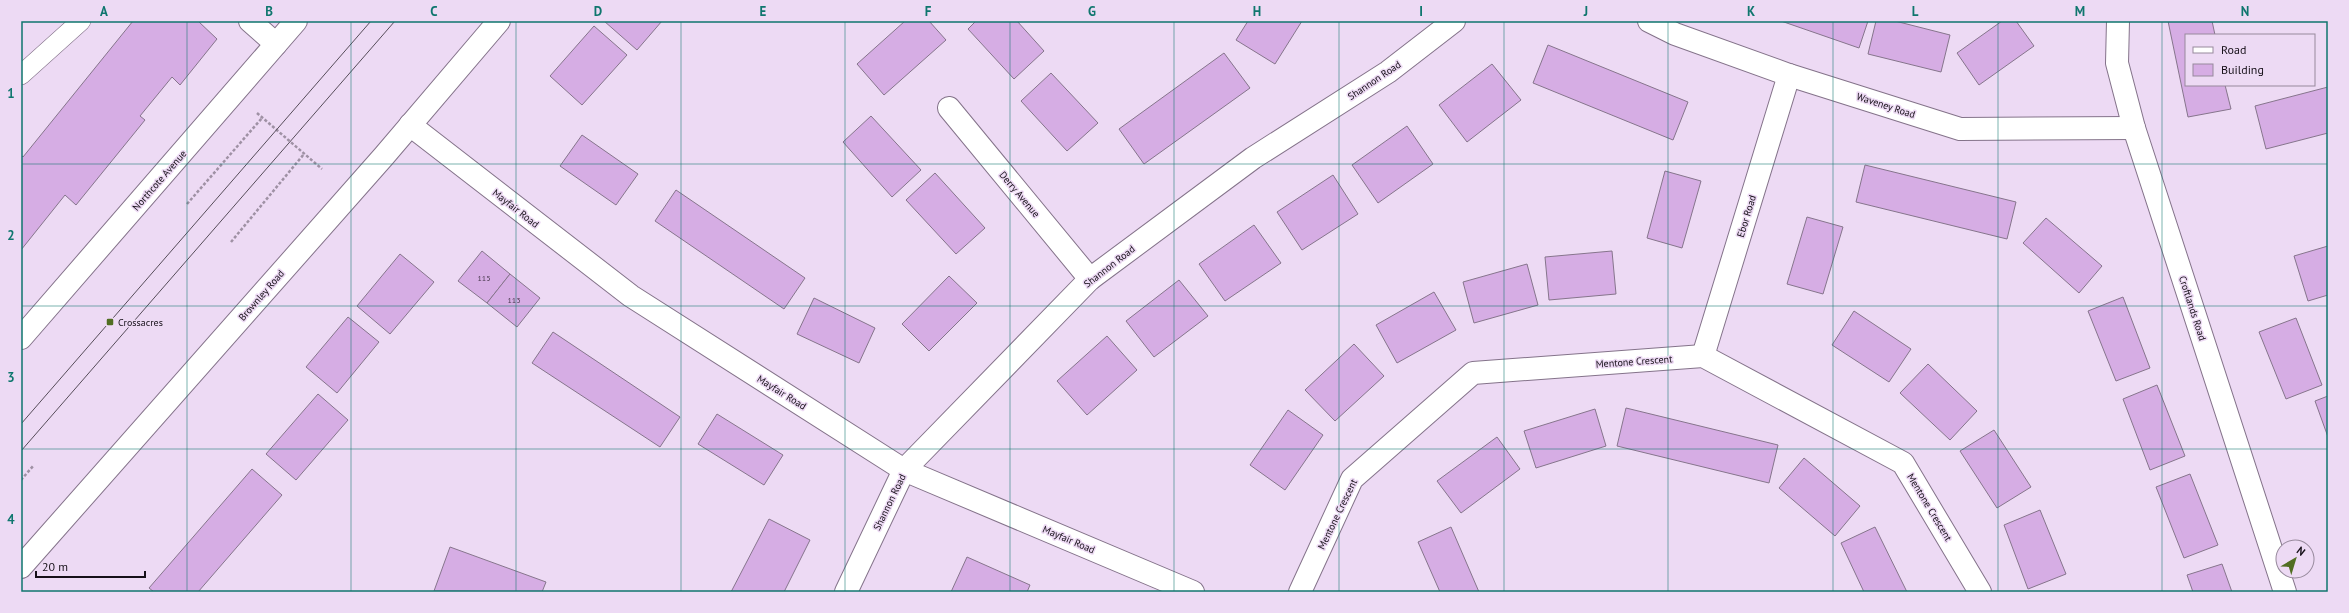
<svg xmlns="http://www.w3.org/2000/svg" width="2349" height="613" viewBox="0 0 2349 613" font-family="'PT Sans',sans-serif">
	<rect width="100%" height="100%" fill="#eddaf4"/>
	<g fill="#d6ade4" stroke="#86758c">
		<polygon points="133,21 198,21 217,39 180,85 172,77 140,116 145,120 76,205 65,195 21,250 21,155 23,157"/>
		<polygon points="604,21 662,21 637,50"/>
		<polygon points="905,21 929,21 946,40 884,95 857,64"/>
		<polygon points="976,21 1017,21 1044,51 1014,79 968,29"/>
		<polygon points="1248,21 1302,21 1275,64 1236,40"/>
		<polygon points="1781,21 1868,21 1859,48"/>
		<polygon points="1876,21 1895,21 1950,35 1941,72 1868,54"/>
		<polygon points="2002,21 2016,21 2034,46 1979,85 1957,53"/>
		<polygon points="2168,21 2212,21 2215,35 2186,35 2186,85 2225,85 2231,109 2188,117"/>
		<polygon points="594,26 627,55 582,105 550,76"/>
		<polygon points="1548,45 1688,102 1673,140 1533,83"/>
		<polygon points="1224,53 1250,88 1144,164 1119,129"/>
		<polygon points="1492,64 1521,100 1467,142 1439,105"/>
		<polygon points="1051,73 1098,123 1067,151 1021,101"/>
		<polygon points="2328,87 2328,133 2266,149 2255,106"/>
		<polygon points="871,116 921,170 892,197 843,142"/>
		<polygon points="1407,126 1433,164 1378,203 1352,165"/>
		<polygon points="582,135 638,174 616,205 560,166"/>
		<polygon points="1865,165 2016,202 2007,239 1856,202"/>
		<polygon points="1665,171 1701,181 1682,248 1647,238"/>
		<polygon points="935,173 985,228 956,254 906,200"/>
		<polygon points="1333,175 1358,214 1302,250 1277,212"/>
		<polygon points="676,190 805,278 784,309 655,221"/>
		<polygon points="1807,217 1843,227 1823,294 1787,284"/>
		<polygon points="2046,218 2102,266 2079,293 2023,243"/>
		<polygon points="1254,225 1281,263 1225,301 1199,264"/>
		<polygon points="2328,246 2328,295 2308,301 2294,256"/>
		<polygon points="482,251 510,274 487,303 458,281"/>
		<polygon points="1612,251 1616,294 1549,300 1545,257"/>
		<polygon points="400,254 434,282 390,334 357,306"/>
		<polygon points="1527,264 1538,305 1474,323 1463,282"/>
		<polygon points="510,274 540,298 517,327 487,303"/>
		<polygon points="949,276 977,303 929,351 902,324"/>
		<polygon points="1179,280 1208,316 1154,357 1126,321"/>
		<polygon points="1434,292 1456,330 1397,363 1376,325"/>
		<polygon points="2123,297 2150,368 2116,381 2088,311"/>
		<polygon points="814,298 875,328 859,363 797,334"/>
		<polygon points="1854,311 1911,349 1889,382 1832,345"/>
		<polygon points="348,317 379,342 337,393 306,367"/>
		<polygon points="2296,318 2322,385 2286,399 2259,332"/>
		<polygon points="553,332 680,417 660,447 532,363"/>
		<polygon points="1107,336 1137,370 1087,415 1057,381"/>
		<polygon points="1354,344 1384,376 1335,421 1305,390"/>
		<polygon points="1928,364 1977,411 1950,440 1900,393"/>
		<polygon points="2157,385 2185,456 2150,470 2123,399"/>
		<polygon points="318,394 348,420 296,480 266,454"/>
		<polygon points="2328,396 2328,437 2315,401"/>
		<polygon points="1626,408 1778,445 1769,483 1617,446"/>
		<polygon points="1595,409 1606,446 1536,468 1524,431"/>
		<polygon points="1288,410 1323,435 1285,490 1250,465"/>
		<polygon points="717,414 783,455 764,485 698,444"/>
		<polygon points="1994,430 2031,487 1997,508 1960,451"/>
		<polygon points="1497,437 1520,469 1461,513 1437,481"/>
		<polygon points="1804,458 1860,506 1835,536 1779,488"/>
		<polygon points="252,469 282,495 198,592 154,592 149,588"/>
		<polygon points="2190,474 2218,545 2184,558 2156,487"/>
		<polygon points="2040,510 2066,574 2028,589 2004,525"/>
		<polygon points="769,519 810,540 784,592 731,592"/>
		<polygon points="1451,527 1479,592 1440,592 1418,542"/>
		<polygon points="1875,527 1907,592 1864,592 1841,543"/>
		<polygon points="450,547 546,582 542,592 434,591"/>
		<polygon points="967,557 1030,585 1027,592 951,592"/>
		<polygon points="2222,564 2232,592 2193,592 2187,575"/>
	</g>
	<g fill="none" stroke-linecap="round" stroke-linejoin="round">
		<g stroke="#84738a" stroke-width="20">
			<polyline id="service" points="21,75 81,21"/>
		</g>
		<g stroke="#84738a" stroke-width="24">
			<g id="minor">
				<polyline points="250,21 276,44"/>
				<polyline points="1649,21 1675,34 1789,75 1960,129 2134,128"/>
				<polyline points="2118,21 2117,63 2134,128 2285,592"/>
				<polyline points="949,108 1090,279"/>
				<polyline points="410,125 631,296 904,470 1193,592"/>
				<polyline points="21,338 296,21"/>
				<polyline points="1703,356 1789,75"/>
				<polyline points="846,592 904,470 1090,279 1253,158 1388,72 1454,21"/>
				<polyline points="1300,592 1352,479 1473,373 1703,356 1903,463 1980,592"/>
			</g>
		</g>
		<g stroke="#84738a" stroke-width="24">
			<polyline id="tertiary" points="21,567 384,156 499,21"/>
		</g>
		<g stroke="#9f91a4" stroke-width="2.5" stroke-dasharray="3 2" stroke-linecap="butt">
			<polyline points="257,113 322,169"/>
			<polyline points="187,204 262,118"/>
			<polyline points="231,242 304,154"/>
			<polyline points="21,480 34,465"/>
		</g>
		<use href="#service" stroke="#fff" stroke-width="19"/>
		<use href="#minor" stroke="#fff" stroke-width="22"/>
		<use href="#tertiary" stroke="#fff" stroke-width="22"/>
		<g stroke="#574d5a" stroke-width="1">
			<polyline points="21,424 371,21"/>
			<polyline points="21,451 395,21"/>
		</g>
	</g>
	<path fill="none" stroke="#0f766e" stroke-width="1" stroke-opacity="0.55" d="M187 21V592M351 21V592M516 21V592M681 21V592M845 21V592M1010 21V592M1174 21V592M1339 21V592M1504 21V592M1668 21V592M1833 21V592M1998 21V592M2162 21V592M21 164H2328M21 306H2328M21 449H2328"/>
	<rect fill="#516e22" stroke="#eddaf4" stroke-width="1.5" x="106" y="318" width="8" height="8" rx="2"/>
	<g text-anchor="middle" stroke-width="3" stroke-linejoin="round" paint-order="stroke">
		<g font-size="8" fill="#46374b">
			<text x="484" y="281">115</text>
			<text x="514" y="303">113</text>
		</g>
		<g font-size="10" fill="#161018" stroke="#eddaf4">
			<text transform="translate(1374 80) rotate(-34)" y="4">Shannon Road</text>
			<text transform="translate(1886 105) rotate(18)" y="4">Waveney Road</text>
			<text transform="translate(159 180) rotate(-49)" y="4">Northcote Avenue</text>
			<text transform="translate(1020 194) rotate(50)" y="4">Derry Avenue</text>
			<text transform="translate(516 208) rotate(38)" y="4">Mayfair Road</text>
			<text transform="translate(1746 216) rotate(-73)" y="4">Ebor Road</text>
			<text transform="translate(1109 266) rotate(-38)" y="4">Shannon Road</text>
			<text transform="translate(261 295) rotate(-49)" y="4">Brownley Road</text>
			<text transform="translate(2193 308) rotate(72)" y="4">Croftlands Road</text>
			<text transform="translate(1634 361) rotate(-4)" y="4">Mentone Crescent</text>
			<text transform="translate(782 392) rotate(32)" y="4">Mayfair Road</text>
			<text transform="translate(889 502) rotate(-64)" y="4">Shannon Road</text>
			<text transform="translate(1930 507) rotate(59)" y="4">Mentone Crescent</text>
			<text transform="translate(1337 514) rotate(-64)" y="4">Mentone Crescent</text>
			<text transform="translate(1069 539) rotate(23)" y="4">Mayfair Road</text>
		</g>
		<g font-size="10" fill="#161018" stroke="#eddaf4" text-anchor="start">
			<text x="118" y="326">Crossacres</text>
		</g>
	</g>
	<rect width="2349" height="613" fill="none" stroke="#eddaf4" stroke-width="44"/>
	<rect x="2185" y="34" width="130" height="52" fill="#eddaf4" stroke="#97899c"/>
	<rect x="2193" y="47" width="20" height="6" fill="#ffffff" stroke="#97899c"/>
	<text x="2221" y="54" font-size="12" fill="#161018">Road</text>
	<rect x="2193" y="64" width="20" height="12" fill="#d6ade4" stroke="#97899c"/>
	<text x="2221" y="74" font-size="12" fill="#161018">Building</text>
	<g transform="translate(2295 559) rotate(38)"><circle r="19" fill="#eddaf4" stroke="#97899c"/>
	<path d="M0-3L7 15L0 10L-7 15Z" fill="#516e22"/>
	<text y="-6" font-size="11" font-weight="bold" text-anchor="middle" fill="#161018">N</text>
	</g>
	<path d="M36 571v6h109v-6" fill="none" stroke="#161018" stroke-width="2"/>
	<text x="42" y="571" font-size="12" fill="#161018" stroke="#eddaf4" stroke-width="3" paint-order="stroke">20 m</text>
	<rect x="22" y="22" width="2305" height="569" fill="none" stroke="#0f766e" stroke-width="1.5"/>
	<g font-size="13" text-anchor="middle" font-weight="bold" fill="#0f766e">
		<text x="104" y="16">A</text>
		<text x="269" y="16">B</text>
		<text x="434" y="16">C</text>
		<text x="598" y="16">D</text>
		<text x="763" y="16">E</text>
		<text x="928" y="16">F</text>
		<text x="1092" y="16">G</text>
		<text x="1257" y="16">H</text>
		<text x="1421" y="16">I</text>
		<text x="1586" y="16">J</text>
		<text x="1751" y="16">K</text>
		<text x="1915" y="16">L</text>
		<text x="2080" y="16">M</text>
		<text x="2245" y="16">N</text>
		<text x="11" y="98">1</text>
		<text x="11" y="240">2</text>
		<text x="11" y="382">3</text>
		<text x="11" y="524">4</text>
	</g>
</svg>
